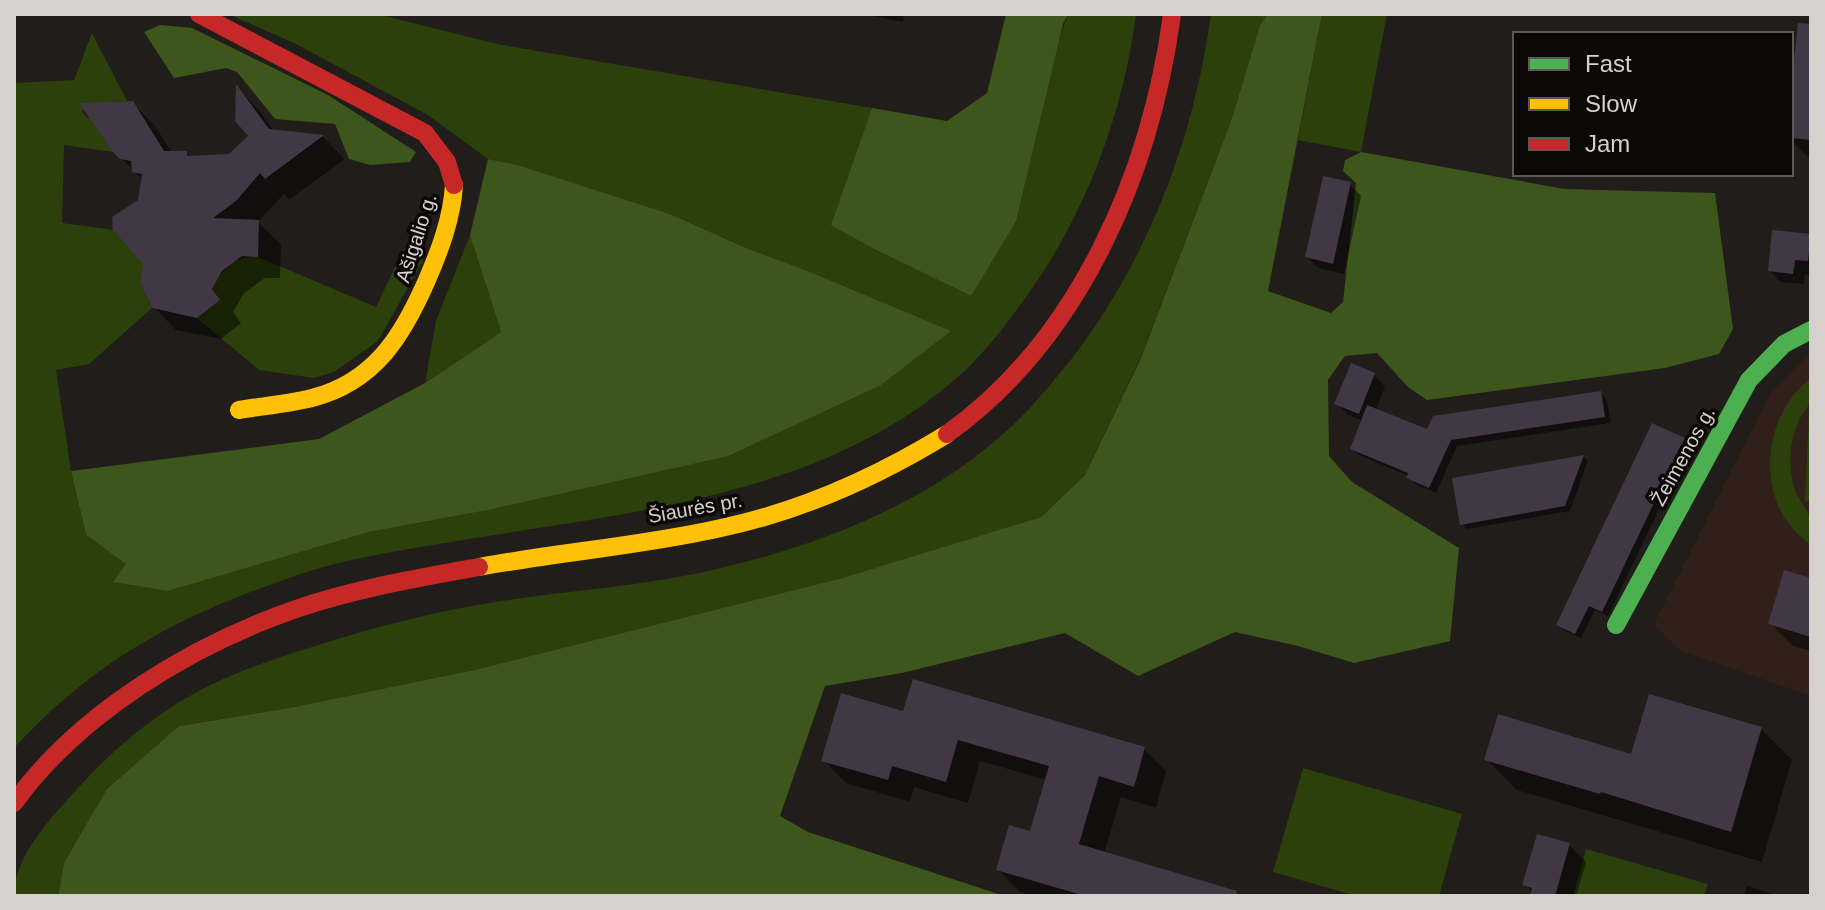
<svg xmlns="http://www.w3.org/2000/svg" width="1825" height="910" viewBox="0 0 1825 910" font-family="Helvetica,sans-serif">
	<rect width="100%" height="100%" fill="#211d1a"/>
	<polygon fill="#302019" points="1811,356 1811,696 1681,651 1654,624 1770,394 1805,358"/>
	<g fill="#2b400a">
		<path d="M228 14H377L502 45 872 108 832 225 872 248 971 296 1068 14H1136C1124 107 1091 200 1039 278 1013 316 986 354 951 383 813 499 621 513 451 542 399 551 345 558 295 576 180 615 97 658 14 748V83L74 80 92 33 127 101 91 103 82 111 87 118 113 117V152L64 145 62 223 113 230 143 265 140 282 152 308 89 364 56 370 71 471 86 535 127 564 114 582 168 591 369 532 483 511 950 331 808 271 744 247 670 214 518 165 488 159 428 115 296 44Z"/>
		<path d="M1211 14H1268L1260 25 1232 118 1141 357 1085 475 1041 517 842 578 474 670 289 708 179 726 64 863 58 896H14C14 855 52 817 79 787 106 757 137 730 170 708 214 679 263 662 312 647 374 627 436 611 501 601 565 591 631 587 694 574 809 550 928 506 1014 424 1036 403 1054 380 1073 357 1149 257 1194 138 1211 14Z"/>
		<polygon points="1322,14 1387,14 1361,152 1298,140"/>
		<polygon points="470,235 501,332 425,383 436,321"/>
		<path d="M404 248 424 259 378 341 334 372 314 378 259 370 197 318 220 300 212 289C223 268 234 256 258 257L376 307Z"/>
		<path d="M1811 378V403C1791 423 1786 460 1794 487 1797 499 1809 510 1811 521 1812 528 1811 538 1811 546 1804 539 1795 532 1789 524 1756 481 1768 410 1811 378Z"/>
		<polygon points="1809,412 1811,412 1811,501 1805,501"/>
		<polygon points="1303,768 1462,814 1439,896 1356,896 1273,872"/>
		<polygon points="1586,849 1708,884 1704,896 1573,896"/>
	</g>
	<g fill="#3d561b">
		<polygon points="1006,14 1068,14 1063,24 1016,221 971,296 872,248 831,225 872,108 947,121 987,93"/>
		<polygon points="1268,14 1322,14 1268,291 1331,313 1343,302 1356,183 1343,171 1345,160 1361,152 1564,189 1715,193 1733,329 1719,354 1665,368 1427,400 1408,387 1377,353 1345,356 1328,380 1329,456 1352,482 1459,548 1450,641 1354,663 1298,646 1235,632 1138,676 1065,633 902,673 825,686 780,816 808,832 1005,896 58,896 64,863 107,789 179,726 289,708 474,670 842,578 1041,517 1085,475 1141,358 1232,118 1260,25"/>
		<polygon points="160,25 192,28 328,95 416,152 410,162 370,165 349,159 335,124 275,119 237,72 226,68 174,78 144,32"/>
		<polygon points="488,159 518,165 670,214 744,247 808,271 951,331 881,385 728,456 483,511 369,532 168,591 113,582 126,564 86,535 71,471 319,439 425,383 501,332 470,235"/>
	</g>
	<g fill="#0007">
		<polygon points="863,14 904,14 903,22"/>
		<polygon points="1811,52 1811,160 1791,140 1791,106"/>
		<polygon points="238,89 258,109 275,132 323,137 345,159 289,200 284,194 258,222 281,245 280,278 265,278 244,293 233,312 241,323 221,339 176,330 154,307 146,265 140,201 143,180 115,151 133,103 155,126 172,153 186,153 190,158 230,156 251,136"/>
		<polygon points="1350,184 1361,196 1344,274 1318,268 1307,257"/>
		<polygon points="1774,232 1811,236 1811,275 1805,275 1804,284 1781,282 1770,271"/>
		<polygon points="1374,375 1385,386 1376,410 1428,431 1600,393 1607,400 1611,423 1457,446 1436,493 1415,484 1409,476 1359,455 1352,449 1363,421 1348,415 1337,403"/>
		<polygon points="1684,440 1689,446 1608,616 1595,610 1581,638 1564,630 1558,624"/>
		<polygon points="1584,457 1588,461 1570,511 1467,529 1462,524 1454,479"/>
		<polygon points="1811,580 1811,651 1793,646 1771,624"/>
		<polygon points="905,714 1144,749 1166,771 1156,808 1121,797 1104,854 1226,896 1035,896 1020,892 998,869 1031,833 1047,780 980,761 968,803 914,787 910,802 846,783 824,760"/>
		<polygon points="1761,729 1792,760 1762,862 1517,790 1486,759 1632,756"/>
		<polygon points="1569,845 1586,862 1576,896 1532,896 1533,893 1525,884"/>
		<polygon points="1747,886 1779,896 1744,896"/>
	</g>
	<g fill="#423744">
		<polygon points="1798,23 1811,24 1811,140 1791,138 1791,87"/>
		<polygon points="236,84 269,129 324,135 265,179 260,173 236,201 213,218 259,220 258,257 242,256 222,271 212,289 220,300 197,318 152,308 140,282 143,265 113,230 112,217 138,200 142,174 132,172 131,161 120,159 113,152 79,103 133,101 164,151 187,151 187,156 229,154 248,136 235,121"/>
		<polygon points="1323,176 1351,182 1333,264 1305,257"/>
		<polygon points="1772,230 1811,234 1808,261 1795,260 1793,274 1768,271"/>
		<polygon points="1351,363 1375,373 1359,414 1334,404"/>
		<polygon points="1601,391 1605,417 1451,440 1429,488 1406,478 1408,473 1350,449 1367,405 1427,429 1433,416"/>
		<polygon points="1652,423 1685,438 1602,612 1589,606 1575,634 1556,625"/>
		<polygon points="1584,455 1565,506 1460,525 1452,478"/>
		<polygon points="1784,570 1811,578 1811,637 1768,624"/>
		<polygon points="913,679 1145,747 1134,787 1099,776 1079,844 1237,891 1236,896 1085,896 996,870 1009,825 1030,831 1049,766 958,740 946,782 892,766 888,780 821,761 841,693 903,711"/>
		<polygon points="1649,694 1762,727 1731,832 1601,792 1600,794 1484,760 1498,714 1631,754"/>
		<polygon points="1537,834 1570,843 1555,896 1530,896 1532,888 1522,885"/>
	</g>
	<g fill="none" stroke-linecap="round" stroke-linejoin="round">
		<polyline stroke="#4caf50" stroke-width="18" points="1616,625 1749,380 1784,344 1811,330"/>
		<g stroke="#ffc107" stroke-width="18">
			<path d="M239 410C263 406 288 404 312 398 375 382 403 335 427 280 440 250 452 218 454 185"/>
			<path d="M479 567C559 552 642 546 721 528 802 511 877 477 947 434"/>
		</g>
		<g stroke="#c62828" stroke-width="18">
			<polyline points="199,14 425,133 447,162 454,185"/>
			<path d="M947 434C1080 339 1151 172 1172 14"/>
			<path d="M14 803C79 713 192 645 296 609 354 589 418 578 479 567"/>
		</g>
	</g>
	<g text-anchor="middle" stroke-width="7" stroke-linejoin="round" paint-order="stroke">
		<g font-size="20" fill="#d6d1cd" stroke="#0b0806">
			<text transform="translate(416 238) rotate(-72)" y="7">Ašigalio g.</text>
			<text transform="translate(1683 456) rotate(-61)" y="7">Žeimenos g.</text>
			<text transform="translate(695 508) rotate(-10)" y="7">Šiaurės pr.</text>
		</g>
	</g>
	<rect width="1825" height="910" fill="none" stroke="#d6d1cd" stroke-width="32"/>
	<rect x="1513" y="32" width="280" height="144" fill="#0b0806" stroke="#5c5856" stroke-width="2"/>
	<rect x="1529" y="58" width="40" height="12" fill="#4caf50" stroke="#5c5856" stroke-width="2"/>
	<text x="1585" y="72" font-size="24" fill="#d6d1cd">Fast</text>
	<rect x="1529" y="98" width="40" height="12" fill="#ffc107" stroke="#5c5856" stroke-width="2"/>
	<text x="1585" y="112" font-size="24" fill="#d6d1cd">Slow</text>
	<rect x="1529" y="138" width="40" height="12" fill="#c62828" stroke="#5c5856" stroke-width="2"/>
	<text x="1585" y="152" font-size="24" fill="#d6d1cd">Jam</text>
</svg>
